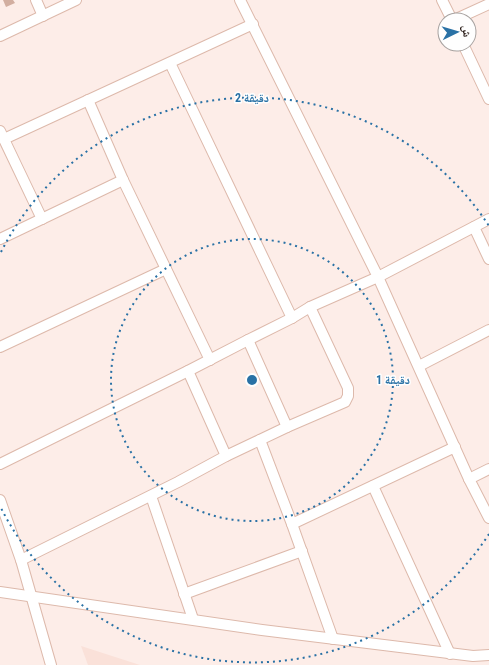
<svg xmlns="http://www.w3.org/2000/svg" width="489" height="665" viewBox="0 0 489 665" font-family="'Roboto Condensed','Noto Naskh Arabic',sans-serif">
	<rect width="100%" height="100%" fill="#fdede8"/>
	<polygon fill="#fae1d9" points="81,646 140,665 88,665"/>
	<polygon fill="#d2aea0" points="3,0 13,0 15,3 6,7"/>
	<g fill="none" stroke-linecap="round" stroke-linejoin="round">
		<g stroke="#ddb9ab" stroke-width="12">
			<g id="minor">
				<polyline points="36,0 43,16"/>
				<polyline points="240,0 378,277 469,479 489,518"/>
				<polyline points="442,0 452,20"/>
				<polyline points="454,20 489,4"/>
				<polyline points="0,36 76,0"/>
				<polyline points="463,44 489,99"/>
				<polyline points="170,63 292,318"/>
				<polyline points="88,100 123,180 210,360"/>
				<polyline points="0,131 42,219"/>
				<polyline points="4,139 253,24"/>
				<polyline points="474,227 489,259"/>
				<polyline points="0,239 123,180"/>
				<polyline points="248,340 287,427"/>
				<polyline points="0,347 166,269"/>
				<polyline points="419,366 489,330"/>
				<polyline points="188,371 226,456"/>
				<polyline points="260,440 292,524 333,639"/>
				<polyline points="0,464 188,371 248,340 292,318 310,307 378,277 489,219"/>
				<polyline points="469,479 489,469"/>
				<polyline points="373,486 450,654"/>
				<polyline points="151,496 193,619"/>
				<polyline points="0,500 21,560 51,665"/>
				<polyline points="292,524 455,447"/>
				<polyline points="21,560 178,482 226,456 287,427 345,402 348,396 348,388 310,307"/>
				<polyline points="0,592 262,630 473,656 489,655"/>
				<polyline points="184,594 302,551"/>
			</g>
		</g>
		<use href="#minor" stroke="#fff" stroke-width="10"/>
	</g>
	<g fill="none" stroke="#2971a5" stroke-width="2" stroke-dasharray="2 4">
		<circle cx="252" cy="380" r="141"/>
		<path d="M489 534A282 282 0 0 1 1 508M1 252A282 282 0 0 1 489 226"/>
	</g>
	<circle cx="252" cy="380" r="6" fill="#2971a5" stroke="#fefefe" stroke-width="2"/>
	<g font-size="12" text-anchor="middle" font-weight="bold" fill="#2971a5" stroke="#fefefe" stroke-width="3" stroke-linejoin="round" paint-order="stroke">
		<text x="252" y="102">2 دقيقة</text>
		<text x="393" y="384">1 دقيقة</text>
	</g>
	<g transform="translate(457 32) rotate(85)"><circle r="19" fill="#fefefe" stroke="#a7a2a0"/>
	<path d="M0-3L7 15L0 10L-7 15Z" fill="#2971a5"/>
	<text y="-6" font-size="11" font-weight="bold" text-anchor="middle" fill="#241712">ش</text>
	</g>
</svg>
